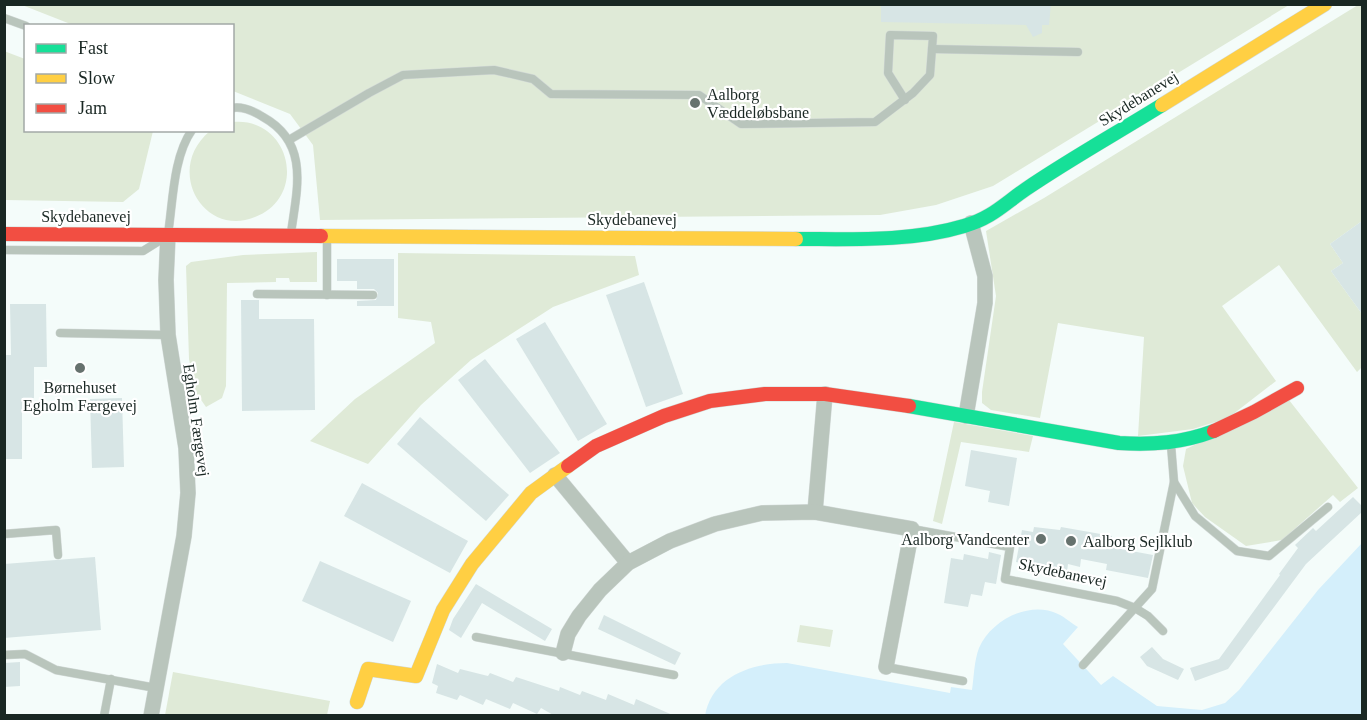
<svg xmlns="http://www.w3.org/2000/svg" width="1367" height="720" viewBox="0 0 1367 720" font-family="'Times New Roman',serif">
	<rect width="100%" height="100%" fill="#f4fcfa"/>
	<g fill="#dfead7">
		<polygon points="22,5 1289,5 993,186 936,205 880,215 320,220 313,145 290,114 233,91 232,26 73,25"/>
		<polygon points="1358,5 1362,5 1362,221 1330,244 1343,263 1331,271 1362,314 1362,367 1357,372 1279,265 1222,306 1276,381 1228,418 1193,429 1138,436 1144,337 1058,323 1040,418 991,410 982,403 982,392 996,296 986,231 1044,198"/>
		<polygon points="4,51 25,59 26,130 153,131 139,189 123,202 5,200"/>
		<path d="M233 122C290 117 309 196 255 217 203 238 164 169 210 131L232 130Z"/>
		<polygon points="317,252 317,282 290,282 289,278 276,278 276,282 227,283 226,386 222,398 206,407 195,391 189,359 186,266 191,262 243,255"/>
		<polygon points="398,253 635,256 639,275 553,307 471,360 421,405 368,464 310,441 355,399 435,343 431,322 398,318"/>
		<polygon points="1289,400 1358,488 1340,502 1333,495 1282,540 1246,546 1205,517 1192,503 1183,466 1186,449"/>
		<polygon points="954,422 1033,436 1029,452 961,442 942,524 933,521"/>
		<polygon points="800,625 833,630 830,647 797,642"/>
		<polygon points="173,672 330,701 327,715 165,715"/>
	</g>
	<path fill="#d4effb" d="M1362 543V715L705 716C712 676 752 663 787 663L950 693 951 687 972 690C974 677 974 661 979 648 991 620 1030 600 1058 614 1065 617 1071 623 1078 627L1063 644 1101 685 1113 676 1157 706 1202 710 1225 703 1239 690 1318 590Z"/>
	<g fill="#d7e5e5">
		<polygon points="881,4 1051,4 1049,25 1042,25 1042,33 1033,37 1026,25 881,22"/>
		<polygon points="1362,221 1362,314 1331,271 1343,263 1330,244"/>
		<polygon points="337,259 394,259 394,306 357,306 357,301 376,300 378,293 374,289 357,289 357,281 337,281"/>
		<polygon points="644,282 683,394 646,407 606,295"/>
		<polygon points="241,300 259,300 259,319 314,319 315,410 242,411"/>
		<polygon points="10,304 46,304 47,367 34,367 34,398 22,398 22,459 4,459 4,355 11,355"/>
		<polygon points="545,322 607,424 578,441 516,339"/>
		<polygon points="485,359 560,453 530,473 458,380"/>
		<polygon points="122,398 124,467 92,468 90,399"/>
		<polygon points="420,417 509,495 486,521 397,444"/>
		<polygon points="971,450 1017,458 1009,506 988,502 990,491 965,486"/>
		<polygon points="362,483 468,541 450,573 344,516"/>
		<polygon points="1353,497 1362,506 1362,512 1306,564 1228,669 1195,681 1190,668 1219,659 1280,575 1279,574 1298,548 1295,545 1313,528 1316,531"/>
		<polygon points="1034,527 1060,530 1061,527 1112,536 1110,547 1153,555 1148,578 1106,570 1107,564 1081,559 1080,567 1068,564 1067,572 1016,562 1022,530 1033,532"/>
		<polygon points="989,552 1001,555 996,584 985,582 982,596 971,594 968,607 944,603 951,558 963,560 964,554 988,559"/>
		<polygon points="95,557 101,630 4,638 4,564"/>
		<polygon points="320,561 411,601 393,642 302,601"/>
		<polygon points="476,584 552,629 545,641 482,603 461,638 449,630 453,619"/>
		<polygon points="604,615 681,653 675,665 598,629"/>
		<polygon points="1152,647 1163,659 1184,669 1178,680 1147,666 1140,657"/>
		<polygon points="20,662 20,686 4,687 4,663"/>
		<polygon points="437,664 458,673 460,669 488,676 490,673 513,682 516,677 559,691 560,687 580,695 582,691 606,700 608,694 634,705 636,699 675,716 555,716 541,708 537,714 513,703 510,709 486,699 483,705 460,695 457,700 436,693 438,686 432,683"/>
	</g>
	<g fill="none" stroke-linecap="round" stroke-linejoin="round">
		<g stroke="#d2d9d7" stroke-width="9">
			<g id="lane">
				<polyline points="4,18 26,26"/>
				<polyline points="932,49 1078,52"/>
				<path d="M232 108C242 106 255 112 263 117 310 143 297 189 291 233"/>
				<polyline points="289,140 369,93 403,75 494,70 533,79 551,94 699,95 741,124 875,122 913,93 930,75 933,36 890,35 888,73 905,100"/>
				<path d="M168 234C173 202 173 157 192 130"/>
				<polyline points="4,250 143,251 159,241"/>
				<polyline points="257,294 373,295"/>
				<polyline points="327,295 327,237"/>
				<polyline points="60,333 168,335"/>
				<polyline points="1171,445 1174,482 1195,516 1237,551 1269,556 1328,507"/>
				<polyline points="912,529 1010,547 1005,579 1117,601 1135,608 1148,616 1163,631"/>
				<polyline points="4,534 56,530 58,555"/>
				<polyline points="476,637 674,675"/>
				<polyline points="4,655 25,654 56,670 156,688"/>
				<polyline points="1083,665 1152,589 1174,482"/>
				<polyline points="886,667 963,681"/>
				<polyline points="104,716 111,679"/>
			</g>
		</g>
		<g stroke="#d2d9d7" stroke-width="16">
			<g id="street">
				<polyline points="966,416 985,303 985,276 971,223"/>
				<polyline points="555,475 628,563"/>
				<polyline points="815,512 825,394"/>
				<polyline points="563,653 568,634 579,616 600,590 628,563 670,541 715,524 762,513 815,512 912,529 886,667"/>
				<polyline points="151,716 184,536 188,493 186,448 168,335 166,280 168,235"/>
			</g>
		</g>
		<g stroke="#d2d9d7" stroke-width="15">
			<g id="fast">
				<path d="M796 239C851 239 911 242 964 226 992 218 1004 204 1026 189 1070 159 1117 133 1162 105"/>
				<path d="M909 406 1119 443C1153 445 1182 443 1214 431"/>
			</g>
		</g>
		<g stroke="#d2d9d7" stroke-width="15">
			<g id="slow">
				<polyline points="1162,105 1325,4"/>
				<polyline points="321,236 796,239"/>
				<polyline points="357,702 368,669 416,676 443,610 472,564 531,493 568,466"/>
			</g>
		</g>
		<g stroke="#d2d9d7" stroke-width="15">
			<g id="jam">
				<polyline points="4,234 321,236"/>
				<polyline points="1214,431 1254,412 1297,388"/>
				<polyline points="568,466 596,446 664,416 710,401 765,394 825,394 909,406"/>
			</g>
		</g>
		<use href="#lane" stroke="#b9c5bc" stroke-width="8"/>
		<use href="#street" stroke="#b9c5bc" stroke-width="15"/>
		<use href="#fast" stroke="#16e098" stroke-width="14"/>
		<use href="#slow" stroke="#ffcf43" stroke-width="14"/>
		<use href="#jam" stroke="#f24e42" stroke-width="14"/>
	</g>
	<g fill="#66726e" stroke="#fff" stroke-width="2">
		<circle cx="695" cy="103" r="6"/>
		<circle cx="80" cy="368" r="6"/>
		<circle cx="1041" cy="539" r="6"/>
		<circle cx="1071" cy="541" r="6"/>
	</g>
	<g text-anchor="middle" stroke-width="4.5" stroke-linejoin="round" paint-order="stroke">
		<g font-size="16" fill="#192723" stroke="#fff" text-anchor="start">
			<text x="707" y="100">Aalborg<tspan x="707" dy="18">Væddeløbsbane</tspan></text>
			<text x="80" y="393" text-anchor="middle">Børnehuset<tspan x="80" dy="18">Egholm Færgevej</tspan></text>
			<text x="1029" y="545" text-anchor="end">Aalborg Vandcenter</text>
			<text x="1083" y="547">Aalborg Sejlklub</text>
		</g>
		<g font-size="16" fill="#192723" stroke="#fff">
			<text transform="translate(1138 98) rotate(-32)" y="6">Skydebanevej</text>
			<text x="86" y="222">Skydebanevej</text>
			<text x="632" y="225">Skydebanevej</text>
			<text transform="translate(197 420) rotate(82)" y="6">Egholm Færgevej</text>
			<text transform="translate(1063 572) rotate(12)" y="6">Skydebanevej</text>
		</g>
	</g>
	<rect width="1367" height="720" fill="none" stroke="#192723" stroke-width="12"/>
	<rect x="24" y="24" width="210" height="108" fill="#ffffff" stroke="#a3a9a7" stroke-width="1.5"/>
	<rect x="36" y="44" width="30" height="9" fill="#16e098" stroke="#a3a9a7" stroke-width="1.5"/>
	<text x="78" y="54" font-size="18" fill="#192723">Fast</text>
	<rect x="36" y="74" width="30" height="9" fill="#ffcf43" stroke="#a3a9a7" stroke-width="1.5"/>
	<text x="78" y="84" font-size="18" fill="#192723">Slow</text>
	<rect x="36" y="104" width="30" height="9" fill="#f24e42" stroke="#a3a9a7" stroke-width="1.5"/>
	<text x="78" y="114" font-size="18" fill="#192723">Jam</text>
</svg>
